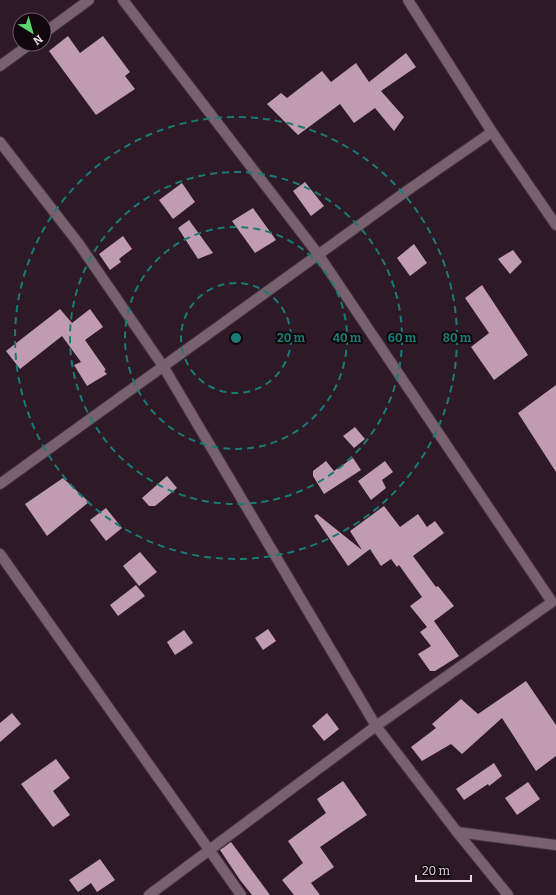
<svg xmlns="http://www.w3.org/2000/svg" width="556" height="895" viewBox="0 0 556 895" font-family="Bitter,serif">
	<rect width="100%" height="100%" fill="#2e1a27"/>
	<g fill="#c09cb2">
		<polygon points="68,36 80,53 103,36 130,72 125,76 135,89 96,115 49,51"/>
		<polygon points="406,53 416,67 381,91 404,117 394,131 375,108 354,123 340,104 298,135 267,104 281,93 287,98 322,71 331,82 356,63 369,82"/>
		<polygon points="305,182 324,206 311,216 293,191"/>
		<polygon points="182,183 195,202 173,219 159,200"/>
		<polygon points="253,208 276,240 255,253 232,221"/>
		<polygon points="189,220 213,253 198,259 178,228"/>
		<polygon points="123,236 132,249 119,259 121,262 110,270 99,254"/>
		<polygon points="414,244 427,263 410,276 397,258"/>
		<polygon points="513,250 522,262 510,274 498,259"/>
		<polygon points="482,285 528,355 494,380 471,347 489,333 465,298"/>
		<polygon points="60,309 72,323 90,309 103,327 85,340 106,370 104,371 107,374 87,386 74,365 81,362 62,336 20,369 6,351"/>
		<polygon points="556,385 556,472 518,413"/>
		<polygon points="355,427 365,439 354,448 343,436"/>
		<polygon points="353,458 361,470 324,494 313,476 313,471 326,461 334,471"/>
		<polygon points="385,461 393,472 382,480 386,488 371,500 358,481"/>
		<polygon points="167,476 177,488 155,506 149,506 142,498"/>
		<polygon points="63,478 89,502 47,536 25,504"/>
		<polygon points="384,506 400,527 418,514 427,527 435,521 444,533 413,556 436,587 438,586 454,606 434,621 459,656 435,671 430,671 418,654 431,646 420,632 427,627 410,606 422,597 399,565 397,567 391,559 381,566 370,549 348,566 314,516 317,514 362,550 350,531"/>
		<polygon points="106,508 122,528 106,541 90,520"/>
		<polygon points="140,552 157,572 139,586 123,566"/>
		<polygon points="136,585 145,596 118,616 110,605"/>
		<polygon points="268,629 276,641 263,650 255,638"/>
		<polygon points="184,630 193,643 175,655 167,642"/>
		<polygon points="526,681 556,725 556,756 536,771 502,718 462,754 451,744 422,761 411,747 436,728 432,724 461,699 478,714"/>
		<polygon points="12,713 21,724 0,742 0,723"/>
		<polygon points="327,713 339,729 324,741 312,726"/>
		<polygon points="56,759 70,778 53,791 70,815 53,827 21,784"/>
		<polygon points="494,763 502,776 489,786 488,784 464,800 456,789"/>
		<polygon points="343,781 367,815 320,847 334,867 311,883 320,895 294,895 282,880 303,863 288,841 326,813 317,799"/>
		<polygon points="528,782 540,799 517,815 505,798"/>
		<polygon points="231,842 256,876 270,895 252,895 240,880 220,850"/>
		<polygon points="100,859 115,880 97,892 91,883 78,892 69,880"/>
	</g>
	<g fill="none" stroke-linecap="round" stroke-linejoin="round">
		<g stroke="#473742" stroke-width="12">
			<g id="minor">
				<polyline points="123,0 318,254 552,602 376,726 149,895"/>
				<polyline points="408,0 492,132 556,225"/>
				<polyline points="44,33 89,0"/>
				<polyline points="0,66 30,44"/>
				<polyline points="0,142 79,244 163,366 376,726 457,832 508,895"/>
				<polyline points="0,484 408,190 492,132"/>
				<polyline points="0,554 241,895"/>
				<polyline points="457,832 556,845"/>
			</g>
		</g>
		<use href="#minor" stroke="#7a6170" stroke-width="10"/>
	</g>
	<g fill="none" stroke="#1a7b74" stroke-width="2" stroke-dasharray="7 5">
		<circle cx="236" cy="338" r="55"/>
		<circle cx="236" cy="338" r="111"/>
		<circle cx="236" cy="338" r="166"/>
		<circle cx="236" cy="338" r="221"/>
	</g>
	<circle cx="236" cy="338" r="6" fill="#1a7b74" stroke="#11080d" stroke-width="2"/>
	<g font-size="12" text-anchor="middle" font-weight="bold" fill="#1a7b74" stroke="#11080d" stroke-width="4" stroke-linejoin="round" paint-order="stroke">
		<text x="291" y="342">20 m</text>
		<text x="347" y="342">40 m</text>
		<text x="402" y="342">60 m</text>
		<text x="457" y="342">80 m</text>
	</g>
	<g transform="translate(32 32) rotate(143)"><circle r="19" fill="#11080d" stroke="#665b61"/>
	<path d="M0-3L7 15L0 10L-7 15Z" fill="#5dd56c"/>
	<text y="-6" font-size="11" font-weight="bold" text-anchor="middle" fill="#e6d7e0">N</text>
	</g>
	<path d="M416 875v6h55v-6" fill="none" stroke="#e6d7e0" stroke-width="2"/>
	<text x="422" y="875" font-size="12" fill="#e6d7e0" stroke="#11080d" stroke-width="3" paint-order="stroke">20 m</text>
</svg>
